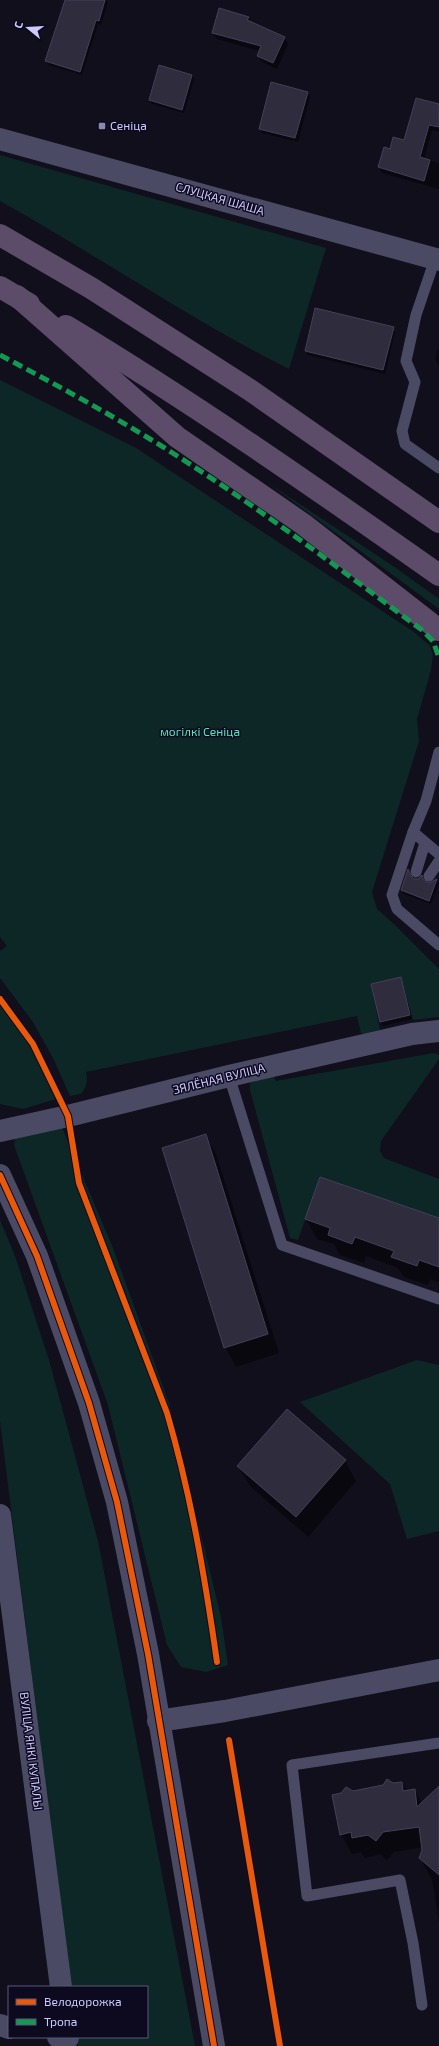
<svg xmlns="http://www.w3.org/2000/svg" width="439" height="2046" viewBox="0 0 439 2046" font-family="'Exo 2',sans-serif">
	<rect width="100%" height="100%" fill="#100f1b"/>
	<g fill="#0d2727">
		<path d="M0 155 326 248 289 369C189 319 97 255 0 201Z"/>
		<path d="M0 380 136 448 414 632 430 646 433 655 431 670 417 719 419 741 372 892 377 909 394 924 439 969V1017L413 1020 401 977 371 984 380 1030 364 1034 361 1033 357 1016 86 1072C88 1081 87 1086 81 1094L70 1096 54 1060 33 1022 0 978V951L7 946 0 937Z"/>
		<polygon points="265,481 396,568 439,599 439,609"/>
		<polygon points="0,1002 26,1035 56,1099 23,1109 0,1104"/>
		<polygon points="434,1053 439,1055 439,1059 381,1141 380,1151 384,1158 439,1179 439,1218 320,1177 298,1240 290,1238 250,1090 250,1083 258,1076 273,1076 276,1081"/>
		<polygon points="61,1125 113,1248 169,1403 221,1617 228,1665 206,1672 181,1667 167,1645 108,1405 14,1145 15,1138"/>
		<polygon points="0,1220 15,1256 49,1360 98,1541 195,2046 78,2046 77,2037 147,2037 147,1987 71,1987 0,1421"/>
		<polygon points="417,1360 439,1365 439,1531 407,1539 390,1484 300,1402"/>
	</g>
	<g fill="#0007">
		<polygon points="66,0 106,0 108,2 101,25 98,24 82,75 49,65 46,61"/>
		<polygon points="248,18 251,23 284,38 288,44 277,69 262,62 258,56 260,51 217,39 213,33"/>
		<polygon points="192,75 194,79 184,113 152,104 150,100"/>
		<polygon points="307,92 310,97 298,142 262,133 260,128"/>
		<polygon points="439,105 439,132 432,130 424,159 439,163 439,189 382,173 379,167 391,150 405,141"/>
		<polygon points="316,309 393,328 395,332 385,374 308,355 306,351"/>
		<polygon points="439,347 439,366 435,359"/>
		<polygon points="422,877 429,884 437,881 439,884 431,904 404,894 402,890 411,878 418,880"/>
		<polygon points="401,978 412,1019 383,1026 381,1022"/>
		<polygon points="205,1135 216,1154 279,1353 236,1367 225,1347"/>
		<polygon points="306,1219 439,1219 439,1282 430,1279 428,1285 404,1277 398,1268 366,1256 364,1263 340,1255 334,1244 317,1239"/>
		<polygon points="345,1461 356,1481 308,1537 250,1486 238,1466"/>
		<polygon points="402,1783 407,1792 415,1790 422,1804 439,1788 439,1922 432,1880 420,1858 423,1847 394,1852 387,1860 380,1854 365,1858 361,1852 352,1854 341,1834 353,1792"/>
	</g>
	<g fill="#2f2c3e" stroke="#44405a">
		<polygon points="65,0 105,0 99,21 96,20 80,72 45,61"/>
		<polygon points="219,8 249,17 247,20 285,37 273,63 257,56 261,46 212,33"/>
		<polygon points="159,65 192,75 182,110 149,100"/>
		<polygon points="271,82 308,92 295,138 259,129"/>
		<polygon points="416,98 439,104 439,127 429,125 420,157 430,160 424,181 378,167 384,147 390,149 393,137 404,140"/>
		<polygon points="315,308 394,327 383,370 305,351"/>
		<polygon points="408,869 411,876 414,879 418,879 422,875 423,879 429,883 437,879 429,901 401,890"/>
		<polygon points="401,977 410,1015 380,1022 371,984"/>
		<polygon points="206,1134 268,1334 224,1348 162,1148"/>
		<polygon points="320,1177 439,1218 439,1267 419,1260 417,1266 391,1257 394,1251 355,1237 352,1244 328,1235 330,1228 305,1219"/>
		<polygon points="287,1409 346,1460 296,1517 237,1466"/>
		<polygon points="387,1779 393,1783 402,1782 403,1791 415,1789 417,1807 439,1786 439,1875 419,1858 422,1850 419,1827 383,1832 376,1841 368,1835 352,1838 351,1832 340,1835 332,1795 341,1793 346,1787 353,1791 383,1785"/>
	</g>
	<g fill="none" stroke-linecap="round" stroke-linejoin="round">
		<g stroke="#4a4a65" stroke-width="11">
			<polyline points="435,259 416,315 406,361 415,382 402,431 405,444 439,468"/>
			<polyline points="439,752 426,801 413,832 392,895 397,909 439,945"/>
			<polyline points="413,832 439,854"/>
			<polyline points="416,872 425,843"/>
			<polyline points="429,876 439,861"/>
			<polyline points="229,1076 282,1245 439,1299"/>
			<polyline points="422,2005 413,1943 400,1880 307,1896 292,1765 439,1743"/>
		</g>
		<g stroke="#4a4a65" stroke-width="22">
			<polyline points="0,1131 68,1116 229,1076 412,1034 439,1031"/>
			<polyline points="0,1515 61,1987"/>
			<polyline points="0,2025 9,2028"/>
			<polyline points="58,2037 68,2038"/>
		</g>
		<g stroke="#4a4a65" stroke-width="22">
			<polyline points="0,139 439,260"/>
			<polyline points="0,1175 37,1256 89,1403 117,1502 148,1654 214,2046"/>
			<polyline points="158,1721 225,1711 439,1670"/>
		</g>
		<g stroke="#5c4c6a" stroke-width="22">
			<polyline points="0,235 91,288 250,390 439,522"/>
			<polyline points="0,287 29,304"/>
			<polyline points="17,296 177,437 303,524 439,630"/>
			<path d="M66 326C194 403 317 489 439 575"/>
		</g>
		<path stroke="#139951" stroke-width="5" stroke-dasharray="10 5" stroke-linecap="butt" d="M0 355C51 382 101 409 150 439 245 497 333 564 422 630L433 641 438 655"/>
		<g stroke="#0d0a20" stroke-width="8">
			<g id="cycleway">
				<path d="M0 999 33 1044 68 1116 79 1183 167 1413C191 1495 205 1578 217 1662"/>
				<polyline points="0,1175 37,1256 89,1403 117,1502 148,1654 214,2046"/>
				<polyline points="229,1740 280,2046"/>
			</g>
		</g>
		<use href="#cycleway" stroke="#e8590c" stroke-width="6"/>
	</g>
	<rect fill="#8c88af" stroke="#0d0a20" stroke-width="1.5" x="98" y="122" width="8" height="8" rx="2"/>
	<g text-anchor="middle" stroke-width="3" stroke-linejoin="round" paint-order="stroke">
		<g font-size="12" fill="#cec9ff" stroke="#0d0a20" text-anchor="start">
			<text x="110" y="130">Сеніца</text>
		</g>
		<g font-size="12" fill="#cec9ff" stroke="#0d0a20">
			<text transform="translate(220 199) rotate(16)" y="4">СЛУЦКАЯ ШАША</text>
			<text transform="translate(219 1079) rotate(-14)" y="4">ЗЯЛЁНАЯ ВУЛІЦА</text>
			<text transform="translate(31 1751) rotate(83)" y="4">ВУЛІЦА ЯНКІ КУПАЛЫ</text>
		</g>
		<g font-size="12" fill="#4aeabd" stroke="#0d0a20">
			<text x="200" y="736">могілкі Сеніца</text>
		</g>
	</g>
	<rect x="8" y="1986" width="140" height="52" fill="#0d0a20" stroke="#5a5679"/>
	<rect x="16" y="1999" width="20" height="6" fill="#e8590c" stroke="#5a5679"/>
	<text x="44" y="2006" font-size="12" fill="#cec9ff">Велодорожка</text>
	<rect x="16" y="2019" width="20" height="6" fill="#139951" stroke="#5a5679"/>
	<text x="44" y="2026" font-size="12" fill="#cec9ff">Тропа</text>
	<g transform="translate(28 28) rotate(288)" stroke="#0d0a20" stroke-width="3" paint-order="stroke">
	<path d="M0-3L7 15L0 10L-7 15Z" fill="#cec9ff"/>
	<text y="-6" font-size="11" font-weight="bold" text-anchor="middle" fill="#cec9ff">С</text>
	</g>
</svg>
